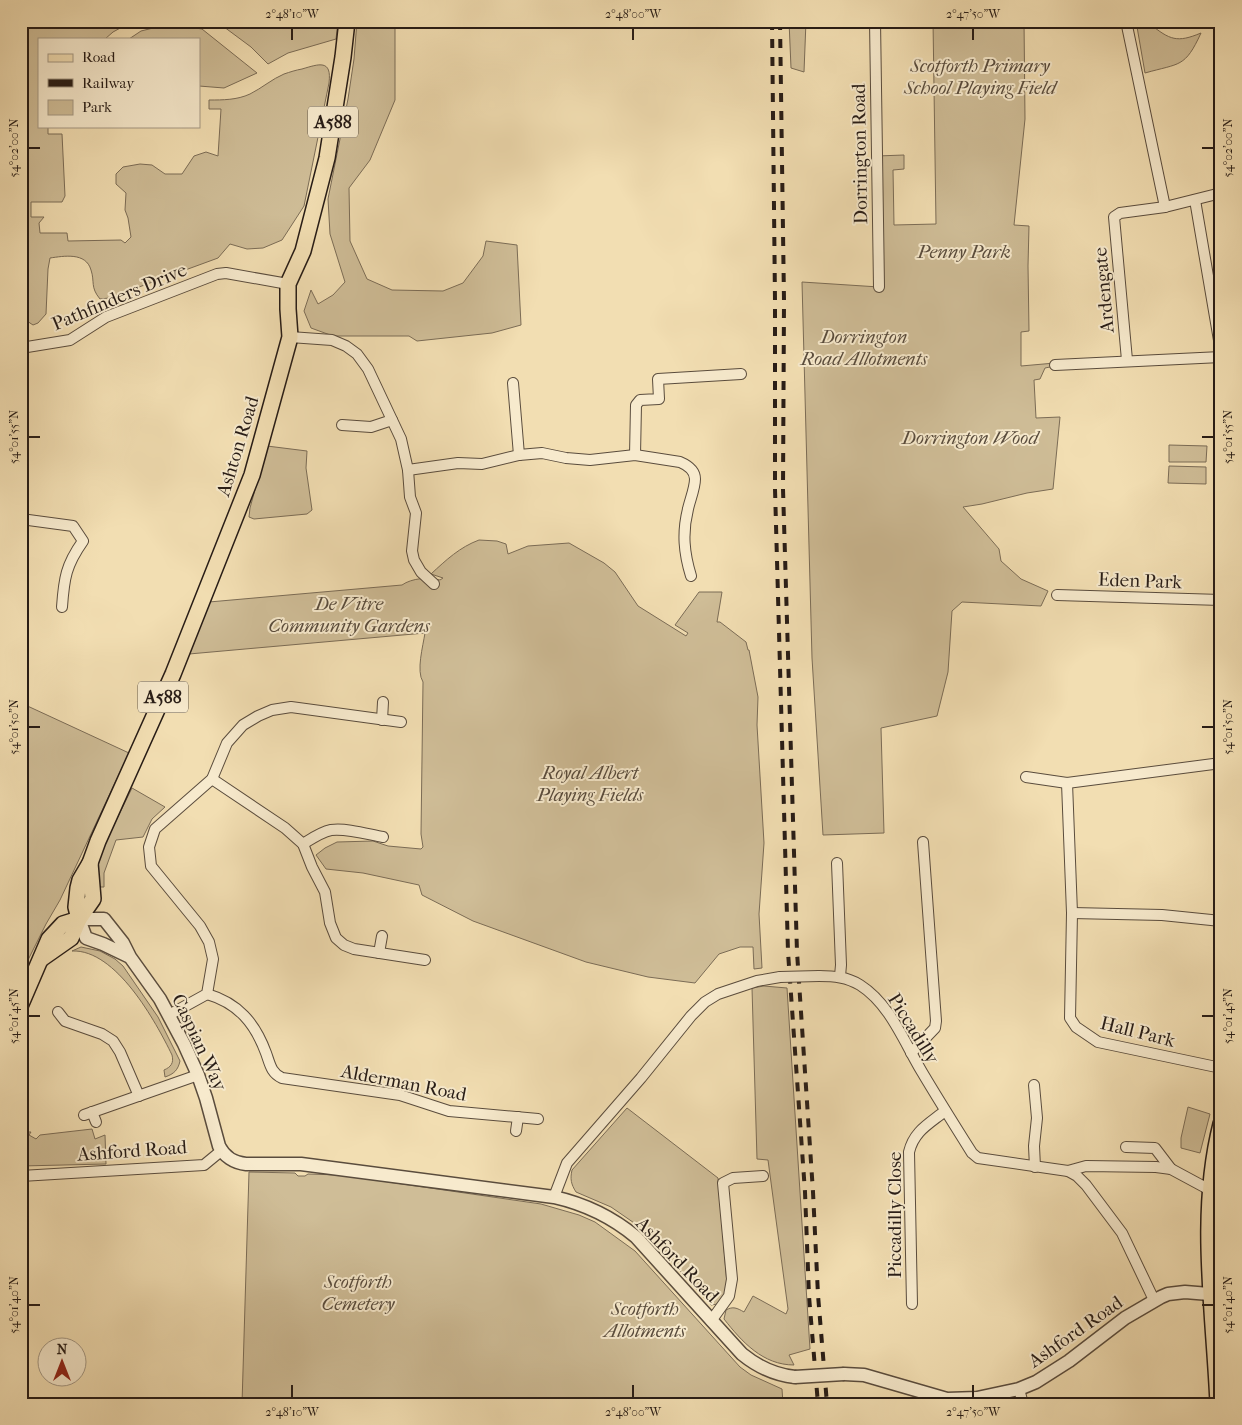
<svg xmlns="http://www.w3.org/2000/svg" width="1242" height="1425" viewBox="0 0 1242 1425" font-family="'IM FELL French Canon',serif">
	<rect width="100%" height="100%" fill="#f2deb2"/>
	<filter id="stains"><feTurbulence type="fractalNoise" baseFrequency=".004" numOctaves="4"/><feColorMatrix values="0 0 0 0 .2 0 0 0 0 .09 0 0 0 0 .02 0 0 0 .5 -.17"/></filter>
	<radialGradient id="worn" r=".72"><stop offset=".6" stop-color="#630" stop-opacity="0"/><stop offset="1" stop-color="#630" stop-opacity=".3"/></radialGradient>
	<g fill="#cfbd97" stroke="#7b6c56">
		<path d="M21 21H133L113 32 105 39H39V126H48V134H62L65 196 62 202H31V217H44L39 223 40 233H67L68 241 121 240 125 243 131 237 128 218 125 210 126 193 116 184V174L123 167 140 164 152 165 165 174H182L194 156 206 152 218 156 221 109H209V100C223 100 237 100 250 94 262 88 272 79 284 74 290 72 296 70 302 69 319 64 332 59 329 83L304 206 282 240 263 248 247 249 230 244 218 258 109 298 100 299C90 287 95 282 91 270 86 252 64 256 50 258L48 269 46 314 38 323 33 325 21 317Z"/>
		<polygon points="216,21 338,21 336,39 288,53 268,64 251,47"/>
		<polygon points="357,21 395,21 395,100 370,160 349,188 350,241 367,279 392,290 443,291 463,283 483,256 486,241 517,245 521,325 492,333 417,341 409,336 333,336 311,328 304,311 311,290 318,304 333,295 345,282 330,234 328,199 348,99 354,59"/>
		<polygon points="789,21 806,21 804,72 791,68"/>
		<polygon points="933,21 1024,21 1025,119 1014,225 1029,226 1028,266 1029,331 1021,332 1021,366 1055,363 1055,366 1045,368 1040,379 1034,380 1036,418 1060,417 1053,489 1027,493 982,504 963,507 999,549 1001,561 1021,579 1048,591 1041,606 962,602 952,611 948,672 937,716 881,728 884,833 823,835 812,658 802,282 879,287 877,156 904,155 904,169 893,170 894,225 936,224"/>
		<path d="M1136 21H1150V24C1170 40 1177 43 1201 33 1185 68 1180 63 1145 73Z"/>
		<polygon points="169,24 202,29 257,73 224,88 199,86 199,39 129,39 141,31"/>
		<polygon points="1169,445 1207,446 1206,462 1169,462"/>
		<polygon points="267,446 307,451 306,468 312,510 307,514 254,519 249,517 250,508"/>
		<polygon points="1169,466 1206,467 1206,484 1168,483"/>
		<path d="M479 540 497 541 506 544 508 554 528 546 569 543 604 563 615 572 638 606 686 636 688 633 675 625 699 592H722L717 622H720L746 642 748 650H749L758 697 757 725 764 843 759 914 762 968 754 969 753 947H740L719 954 695 983 648 977 586 962 473 921 422 895 419 885 363 873 326 869 316 855 325 848 337 842 373 841 388 846 421 849 423 847 421 834 423 682C416 671 423 646 425 633L189 654 209 602 402 585C412 578 428 577 440 580L443 578 431 574C446 560 460 547 479 540Z"/>
		<polygon points="21,703 129,753 60,900 46,924 21,974"/>
		<polygon points="132,788 165,807 152,819 143,837 116,840 104,873 104,887 98,887 97,869 103,847"/>
		<path d="M81 947 100 951 115 959 123 966 158 1017 180 1061C178 1070 174 1074 165 1077L164 1070C171 1067 174 1063 172 1055 156 1022 116 949 72 951Z"/>
		<path d="M764 986 787 988 810 1349 789 1355 794 1365C763 1365 742 1342 724 1319L726 1310C733 1306 737 1308 744 1312L753 1296 786 1314 788 1309 768 1160 757 1159 752 988Z"/>
		<polygon points="1188,1107 1210,1114 1200,1153 1181,1148 1181,1138"/>
		<path d="M627 1108 718 1178 727 1284V1291L718 1304 711 1305 640 1227 611 1207 576 1192C571 1184 570 1179 572 1170Z"/>
		<polygon points="92,1129 95,1139 105,1135 106,1164 21,1166 21,1132 31,1132 29,1135 36,1139 40,1135"/>
		<polygon points="249,1172 295,1173 298,1176 305,1176 308,1174 340,1175 541,1204 579,1215 595,1222 635,1251 740,1367 751,1375 782,1389 783,1404 242,1404"/>
	</g>
	<g fill="none" stroke-linecap="round" stroke-linejoin="round">
		<g stroke="#5a4c3d" stroke-width="12">
			<g id="minor">
				<polyline points="875,21 879,287"/>
				<polyline points="1126,21 1165,207"/>
				<polyline points="1195,200 1221,352"/>
				<polyline points="290,337 332,340 346,346 357,354 368,369 401,439 408,470 410,497 416,513 412,551 414,560 421,572 434,584"/>
				<polyline points="21,348 70,340 106,317 217,274 226,273 288,284"/>
				<polyline points="1127,360 1114,217 1120,213 1165,207 1221,193"/>
				<polyline points="1055,365 1221,357"/>
				<polyline points="513,383 519,455"/>
				<polyline points="342,425 371,427 392,420"/>
				<polyline points="635,455 636,405 640,400 659,399 658,379 741,374"/>
				<path d="M408 470 458 463 482 464 519 455 542 453 566 458 590 460 635 455 680 462C687 465 695 470 695 479 695 488 690 500 688 509 682 533 684 553 691 576"/>
				<path d="M21 519 73 526 83 541C66 565 64 578 62 607"/>
				<polyline points="1057,595 1221,600"/>
				<polyline points="382,720 383,702"/>
				<polyline points="1026,777 1067,783 1221,763"/>
				<polyline points="212,779 285,828 303,844 312,867 325,892 330,923 336,938 344,945 354,949 425,960"/>
				<polyline points="1067,783 1072,913 1070,1018 1076,1027 1098,1042 1221,1068"/>
				<path d="M303 844C311 839 321 832 331 830 347 828 367 834 383 837"/>
				<polyline points="837,863 841,965 840,976"/>
				<polyline points="1072,913 1162,915 1221,921"/>
				<polyline points="379,953 382,936"/>
				<path d="M819 976C834 976 847 977 860 985 890 1004 904 1042 922 1072 938 1099 955 1126 972 1153L978 1158 1068 1171 1077 1176 1086 1185 1122 1233 1154 1300"/>
				<path d="M207 994C238 1003 255 1023 266 1053 270 1064 271 1073 282 1078L400 1095 449 1111 538 1119"/>
				<polyline points="58,1012 65,1021 102,1034 113,1041 120,1052 139,1096"/>
				<polyline points="169,1015 207,994 213,959 209,942 200,926 151,866 149,847 155,829 212,779 227,743 243,725 258,716 272,710 291,707 401,722"/>
				<polyline points="911,1053 935,1028 936,1021 923,842"/>
				<polyline points="1034,1085 1037,1118 1034,1146 1035,1167"/>
				<polyline points="92,1112 96,1122"/>
				<polyline points="84,1115 198,1075"/>
				<polyline points="516,1131 518,1117"/>
				<polyline points="1126,1147 1155,1148 1171,1169"/>
				<polyline points="1068,1171 1086,1166 1156,1167 1171,1169 1210,1190"/>
				<polyline points="21,1176 204,1165 221,1151"/>
				<polyline points="554,1197 567,1163 641,1078 691,1016 705,1002 718,994 757,981 780,977"/>
				<path d="M912 1304 909 1152C914 1131 929 1124 945 1111"/>
				<polyline points="711,1321 729,1296 732,1279 723,1183 733,1178 763,1176"/>
				<polyline points="1019,1389 1023,1404"/>
			</g>
		</g>
		<g stroke="#5a4c3d" stroke-width="15">
			<g id="tertiary">
				<path d="M130 957 103 944 86 938 79 919H104L123 943 130 957 160 999 184 1044 198 1075 206 1098 219 1146C224 1156 234 1163 246 1164H301L554 1197C585 1204 612 1217 636 1237L742 1354C758 1367 775 1375 795 1377"/>
				<polyline points="844,1374 864,1375 947,1399 977,1398 1019,1389 1036,1382 1069,1361 1125,1318 1161,1297 1168,1294 1185,1292 1221,1295"/>
			</g>
		</g>
		<g stroke="#271c16" stroke-width="18">
			<g id="primary">
				<polyline points="79,919 76,907 78,888 80,880 90,863 98,841 173,674 252,475 290,337 288,309 288,284 303,251 327,158 343,57 347,21"/>
				<polyline points="41,959 71,938 79,919 93,899 90,863"/>
				<polyline points="21,1004 49,939 63,924 79,919"/>
				<path d="M1218 1404C1214 1311 1198 1215 1221 1124"/>
			</g>
		</g>
		<use href="#minor" stroke="#f7eacd" stroke-width="10"/>
		<use href="#tertiary" stroke="#f7eacd" stroke-width="12"/>
		<use href="#primary" stroke="#f2deb2" stroke-width="15"/>
		<g stroke="#271c16" stroke-width="4" stroke-dasharray="9 9" stroke-linecap="butt">
			<polyline points="772,21 775,301 775,489 788,952 805,1192 809,1296 818,1404"/>
			<polyline points="780,21 784,301 783,489 797,952 813,1192 818,1295 827,1404"/>
		</g>
		<g stroke="#5a4c3d" stroke-width="12" stroke-linecap="butt">
			<polyline id="minor-bridge" points="780,977 819,976"/>
		</g>
		<g stroke="#5a4c3d" stroke-width="15" stroke-linecap="butt">
			<polyline id="tertiary-bridge" points="795,1377 844,1374"/>
		</g>
		<use href="#minor-bridge" stroke="#f7eacd" stroke-width="10"/>
		<use href="#tertiary-bridge" stroke="#f7eacd" stroke-width="12"/>
	</g>
	<path fill="none" stroke="#271c16" stroke-width="2" d="M292 28V40M633 28V40M973 28V40M28 148H40M1202 148H1214M28 437H40M1202 437H1214M28 727H40M1202 727H1214M28 1016H40M1202 1016H1214M28 1305H40M1202 1305H1214M292 1385V1398M633 1385V1398M973 1385V1398"/>
	<g text-anchor="middle" stroke-width="4" stroke-linejoin="round" paint-order="stroke">
		<g fill="#f7eacd" stroke="#655a4d" stroke-width="1">
			<rect x="308" y="106.5" width="50" height="31" rx="4"/>
			<rect x="138" y="681.5" width="50" height="31" rx="4"/>
		</g>
		<g font-size="18" font-weight="bold" fill="#271c16">
			<text x="333" y="128">A588</text>
			<text x="163" y="703">A588</text>
		</g>
		<g font-size="19" font-style="italic" fill="#594c3d" stroke="#f7eacd">
			<text x="980" y="72">Scotforth Primary<tspan x="980" dy="22">School Playing Field</tspan></text>
			<text x="964" y="258">Penny Park</text>
			<text x="864" y="343">Dorrington<tspan x="864" dy="22">Road Allotments</tspan></text>
			<text x="970" y="444">Dorrington Wood</text>
			<text x="349" y="610">De Vitre<tspan x="349" dy="22">Community Gardens</tspan></text>
			<text x="590" y="779">Royal Albert<tspan x="590" dy="22">Playing Fields</tspan></text>
			<text x="358" y="1288">Scotforth<tspan x="358" dy="22">Cemetery</tspan></text>
			<text x="645" y="1315">Scotforth<tspan x="645" dy="22">Allotments</tspan></text>
		</g>
		<g font-size="19" fill="#271c16" stroke="#f7eacd">
			<text transform="translate(859 154) rotate(-91)" y="7">Dorrington Road</text>
			<text transform="translate(1103 290) rotate(-95)" y="7">Ardengate</text>
			<text transform="translate(119 296) rotate(-23)" y="7">Pathfinders Drive</text>
			<text transform="translate(237 446) rotate(-73)" y="7">Ashton Road</text>
			<text transform="translate(1140 580) rotate(2)" y="7">Eden Park</text>
			<text transform="translate(914 1028) rotate(58)" y="7">Piccadilly</text>
			<text transform="translate(1138 1031) rotate(14)" y="7">Hall Park</text>
			<text transform="translate(200 1042) rotate(65)" y="7">Caspian Way</text>
			<text transform="translate(404 1082) rotate(11)" y="7">Alderman Road</text>
			<text transform="translate(132 1150) rotate(-4)" y="7">Ashford Road</text>
			<text transform="translate(894 1215) rotate(-90)" y="7">Piccadilly Close</text>
			<text transform="translate(678 1259) rotate(46)" y="7">Ashford Road</text>
			<text transform="translate(1075 1331) rotate(-35)" y="7">Ashford Road</text>
		</g>
	</g>
	<rect width="1242" height="1425" fill="none" stroke="#f2deb2" stroke-width="55"/>
	<rect x="38" y="38" width="162" height="90" fill="#f7eacd" stroke="#a49884"/>
	<rect x="48" y="54" width="25" height="8" fill="#f2deb2" stroke="#a49884"/>
	<text x="82" y="62" font-size="15" fill="#271c16">Road</text>
	<rect x="48" y="79" width="25" height="8" fill="#271c16" stroke="#a49884"/>
	<text x="82" y="88" font-size="15" fill="#271c16">Railway</text>
	<rect x="48" y="100" width="25" height="15" fill="#cfbd97" stroke="#a49884"/>
	<text x="82" y="112" font-size="15" fill="#271c16">Park</text>
	<g transform="translate(62 1362)"><circle r="24" fill="#f7eacd" stroke="#a49884"/>
	<path d="M0-4L9 19L0 12L-9 19Z" fill="#8f2418"/>
	<text y="-8" font-size="14" font-weight="bold" text-anchor="middle" fill="#271c16">N</text>
	</g>
	<rect x="28" y="28" width="1186" height="1370" fill="none" stroke="#271c16" stroke-width="2"/>
	<g font-size="12" text-anchor="middle" fill="#271c16">
		<text x="292" y="18">2°48'10"W</text>
		<text x="633" y="18">2°48'00"W</text>
		<text x="973" y="18">2°47'50"W</text>
		<text transform="translate(14 148) rotate(-90)" y="4">54°02'00"N</text>
		<text transform="translate(1228 148) rotate(-90)" y="4">54°02'00"N</text>
		<text transform="translate(14 437) rotate(-90)" y="4">54°01'55"N</text>
		<text transform="translate(1228 437) rotate(-90)" y="4">54°01'55"N</text>
		<text transform="translate(14 727) rotate(-90)" y="4">54°01'50"N</text>
		<text transform="translate(1228 727) rotate(-90)" y="4">54°01'50"N</text>
		<text transform="translate(14 1016) rotate(-90)" y="4">54°01'45"N</text>
		<text transform="translate(1228 1016) rotate(-90)" y="4">54°01'45"N</text>
		<text transform="translate(14 1305) rotate(-90)" y="4">54°01'40"N</text>
		<text transform="translate(1228 1305) rotate(-90)" y="4">54°01'40"N</text>
		<text x="292" y="1416">2°48'10"W</text>
		<text x="633" y="1416">2°48'00"W</text>
		<text x="973" y="1416">2°47'50"W</text>
	</g>
	<rect width="100%" height="100%" filter="url(#stains)"/>
	<rect width="100%" height="100%" fill="url(#worn)"/>
</svg>
